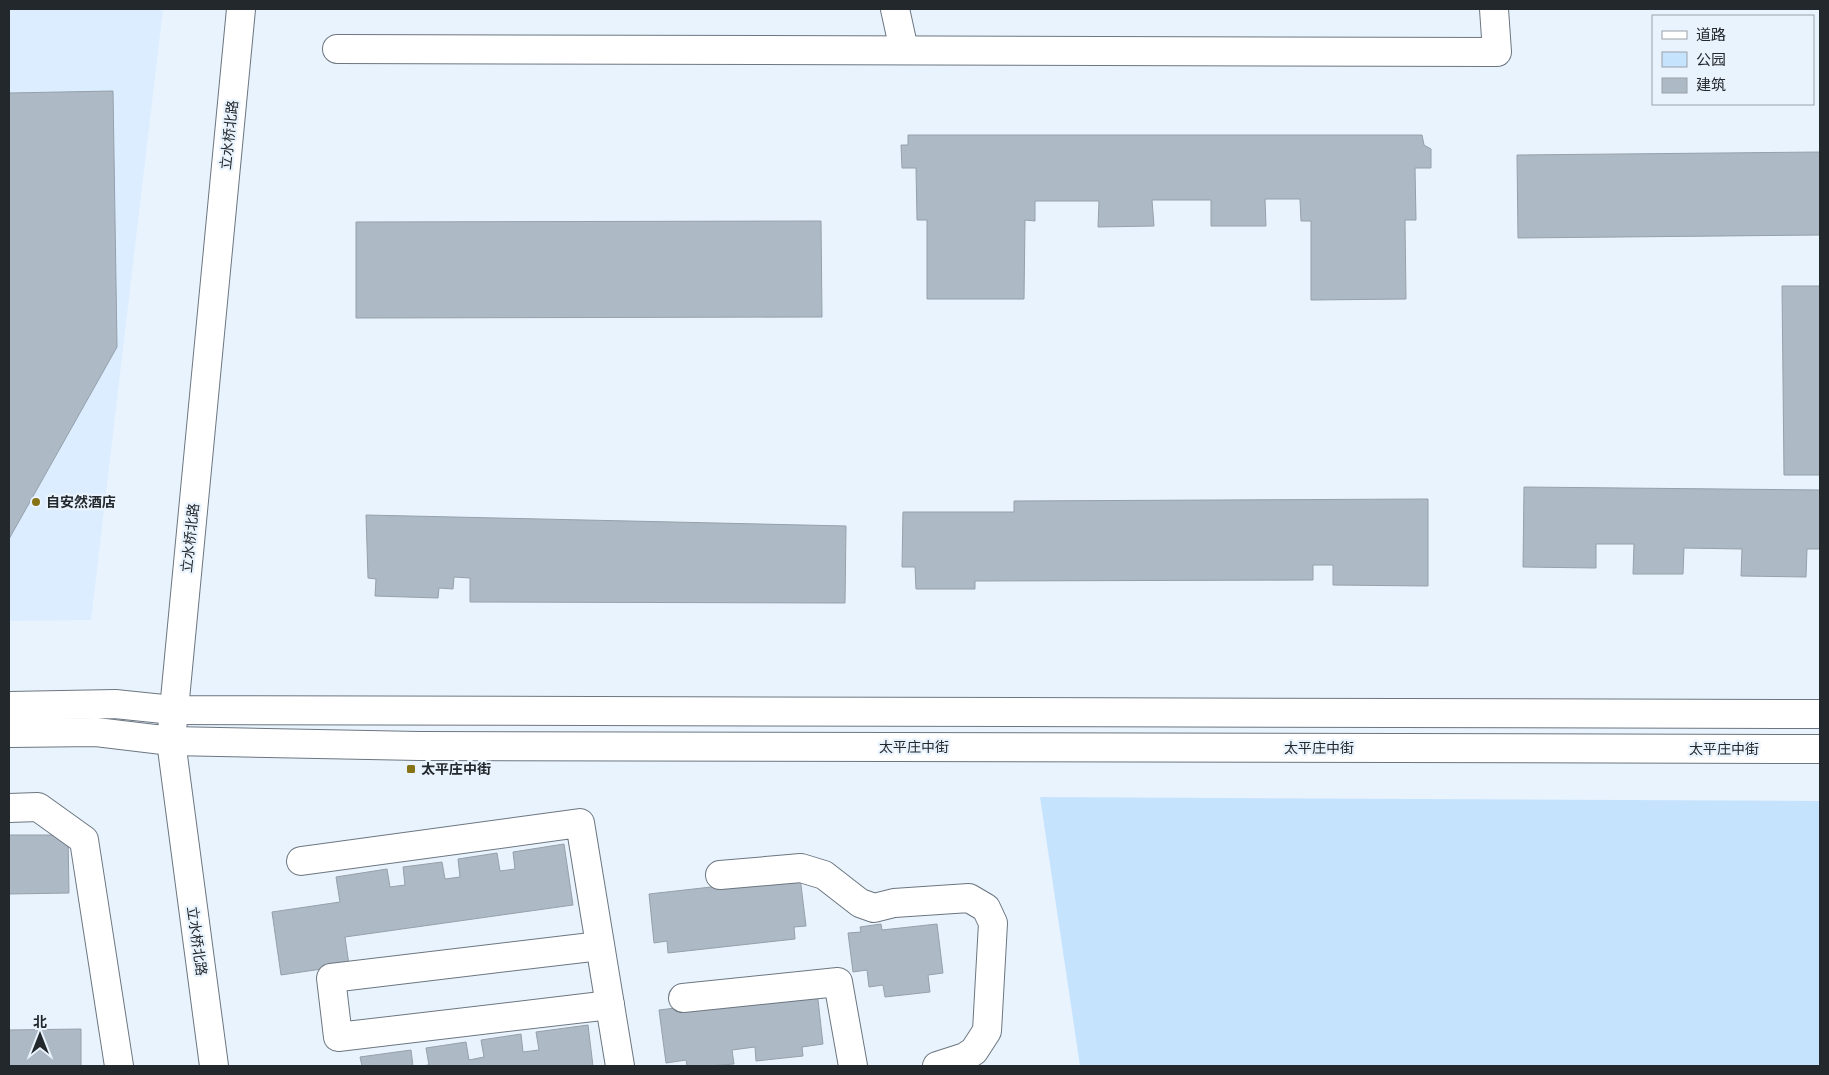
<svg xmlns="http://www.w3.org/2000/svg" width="1829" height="1075" viewBox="0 0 1829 1075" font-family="'Fira Sans','Noto Sans SC',sans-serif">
	<rect width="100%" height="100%" fill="#e9f3fd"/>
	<polygon fill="#dbedff" points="9,9 163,9 91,620 9,621"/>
	<polygon fill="#c6e3fe" points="1040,797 1820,801 1820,1066 1080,1066"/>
	<g fill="#adb9c4" stroke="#95a0ab">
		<polygon points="113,91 117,347 9,539 9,93"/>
		<polygon points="908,135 1422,135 1424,145 1431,149 1431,168 1415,168 1416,220 1405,220 1406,299 1311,300 1311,221 1301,221 1300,199 1265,199 1266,226 1211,226 1211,200 1152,200 1154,226 1098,227 1099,201 1035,201 1035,221 1025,220 1024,299 927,299 927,220 917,220 916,168 902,168 901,145 908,145"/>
		<polygon points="1820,152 1820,235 1518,238 1517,155"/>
		<polygon points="821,221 822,317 356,318 356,222"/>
		<polygon points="1782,286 1820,286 1820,475 1784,475"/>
		<polygon points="1524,487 1820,490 1820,549 1807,549 1806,577 1741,576 1742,549 1684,548 1683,574 1633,574 1634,544 1596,544 1596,568 1523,567"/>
		<polygon points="1428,499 1428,586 1333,585 1333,565 1313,565 1313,580 975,581 975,589 916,589 915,567 902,567 903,512 1014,512 1014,501"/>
		<polygon points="366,515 846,526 845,603 470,602 470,578 454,577 453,589 439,588 438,598 375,596 376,579 368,578"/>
		<polygon points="9,835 68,835 69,893 9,894"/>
		<polygon points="564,844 573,905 345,937 349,965 281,975 272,912 340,902 336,877 387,869 390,887 405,885 403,867 442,862 445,879 460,877 458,859 497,853 500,871 515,869 513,852"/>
		<polygon points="800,877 806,926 794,927 795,939 668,953 667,941 654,943 649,894"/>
		<polygon points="881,924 882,930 937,924 943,973 928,975 930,992 885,997 883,985 869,987 867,970 853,972 848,933 861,932 860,927"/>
		<polygon points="817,991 823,1044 802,1047 803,1056 756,1061 755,1047 732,1050 734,1064 710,1066 687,1066 686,1060 666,1063 659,1010"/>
		<polygon points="588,1025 593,1066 421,1066 429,1065 426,1048 466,1042 469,1060 484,1057 481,1040 521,1034 523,1052 539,1050 536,1032"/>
		<polygon points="81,1029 81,1066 9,1066 9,1030"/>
		<polygon points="411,1050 413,1066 362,1066 360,1057"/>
	</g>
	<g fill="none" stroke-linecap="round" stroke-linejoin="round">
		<g stroke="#6b7681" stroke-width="30">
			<g id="minor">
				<polyline points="895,9 904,50"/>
				<polyline points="337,49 1497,52 1494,9"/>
				<polyline points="9,808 38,807 84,840 119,1066"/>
				<polyline points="301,861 580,823 620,1066"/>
				<polyline points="720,875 801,868 824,875 860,903 874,908 894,903 969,898 986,908 993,923 987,1031 974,1051 965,1057 937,1066"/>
				<polyline points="600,946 331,978 338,1037 610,1005"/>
				<polyline points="683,998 838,982 853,1066"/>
				<polyline points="214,1066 171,741 241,9"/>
			</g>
		</g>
		<g stroke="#6b7681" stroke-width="30">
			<g id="major">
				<polyline points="9,706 115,704 173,710 1820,714"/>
				<polyline points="9,733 96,732 171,741 419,746 1820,749"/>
			</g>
		</g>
		<use href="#minor" stroke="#fff" stroke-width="28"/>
		<use href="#major" stroke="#fff" stroke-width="28"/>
	</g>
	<g fill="#857315" stroke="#e9f3fd" stroke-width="2">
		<circle cx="36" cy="502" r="5"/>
		<rect x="406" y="764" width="10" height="10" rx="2.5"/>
	</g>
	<g text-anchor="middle" stroke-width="4.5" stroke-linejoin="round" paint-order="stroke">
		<g font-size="14" fill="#23282c" stroke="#e9f3fd">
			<text transform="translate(229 135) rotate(-84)" y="5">立水桥北路</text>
			<text transform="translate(190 538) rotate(-84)" y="5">立水桥北路</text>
			<text x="914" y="752">太平庄中街</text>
			<text x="1319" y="753">太平庄中街</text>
			<text x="1724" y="754">太平庄中街</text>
			<text transform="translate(197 941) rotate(82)" y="5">立水桥北路</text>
		</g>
		<g font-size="14" font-weight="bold" fill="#23282c" stroke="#e9f3fd" text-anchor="start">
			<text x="46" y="507">自安然酒店</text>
			<text x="421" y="774">太平庄中街</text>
		</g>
	</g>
	<rect width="1829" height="1075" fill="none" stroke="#23282c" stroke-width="20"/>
	<rect x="1652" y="15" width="162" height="90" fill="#e9f3fd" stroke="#9aa2a9"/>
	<rect x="1662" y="31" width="25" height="8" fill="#ffffff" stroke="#9aa2a9"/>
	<text x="1696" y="40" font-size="15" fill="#23282c">道路</text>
	<rect x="1662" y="52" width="25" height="15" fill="#c6e3fe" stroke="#9aa2a9"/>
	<text x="1696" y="65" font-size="15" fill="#23282c">公园</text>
	<rect x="1662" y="78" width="25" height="15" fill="#adb9c4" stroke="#9aa2a9"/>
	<text x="1696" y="90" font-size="15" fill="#23282c">建筑</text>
	<g transform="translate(40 1035)" stroke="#e9f3fd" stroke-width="4" paint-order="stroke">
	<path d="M0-4L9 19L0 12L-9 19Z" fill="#23282c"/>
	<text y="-8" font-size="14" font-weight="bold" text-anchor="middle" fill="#23282c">北</text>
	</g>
</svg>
